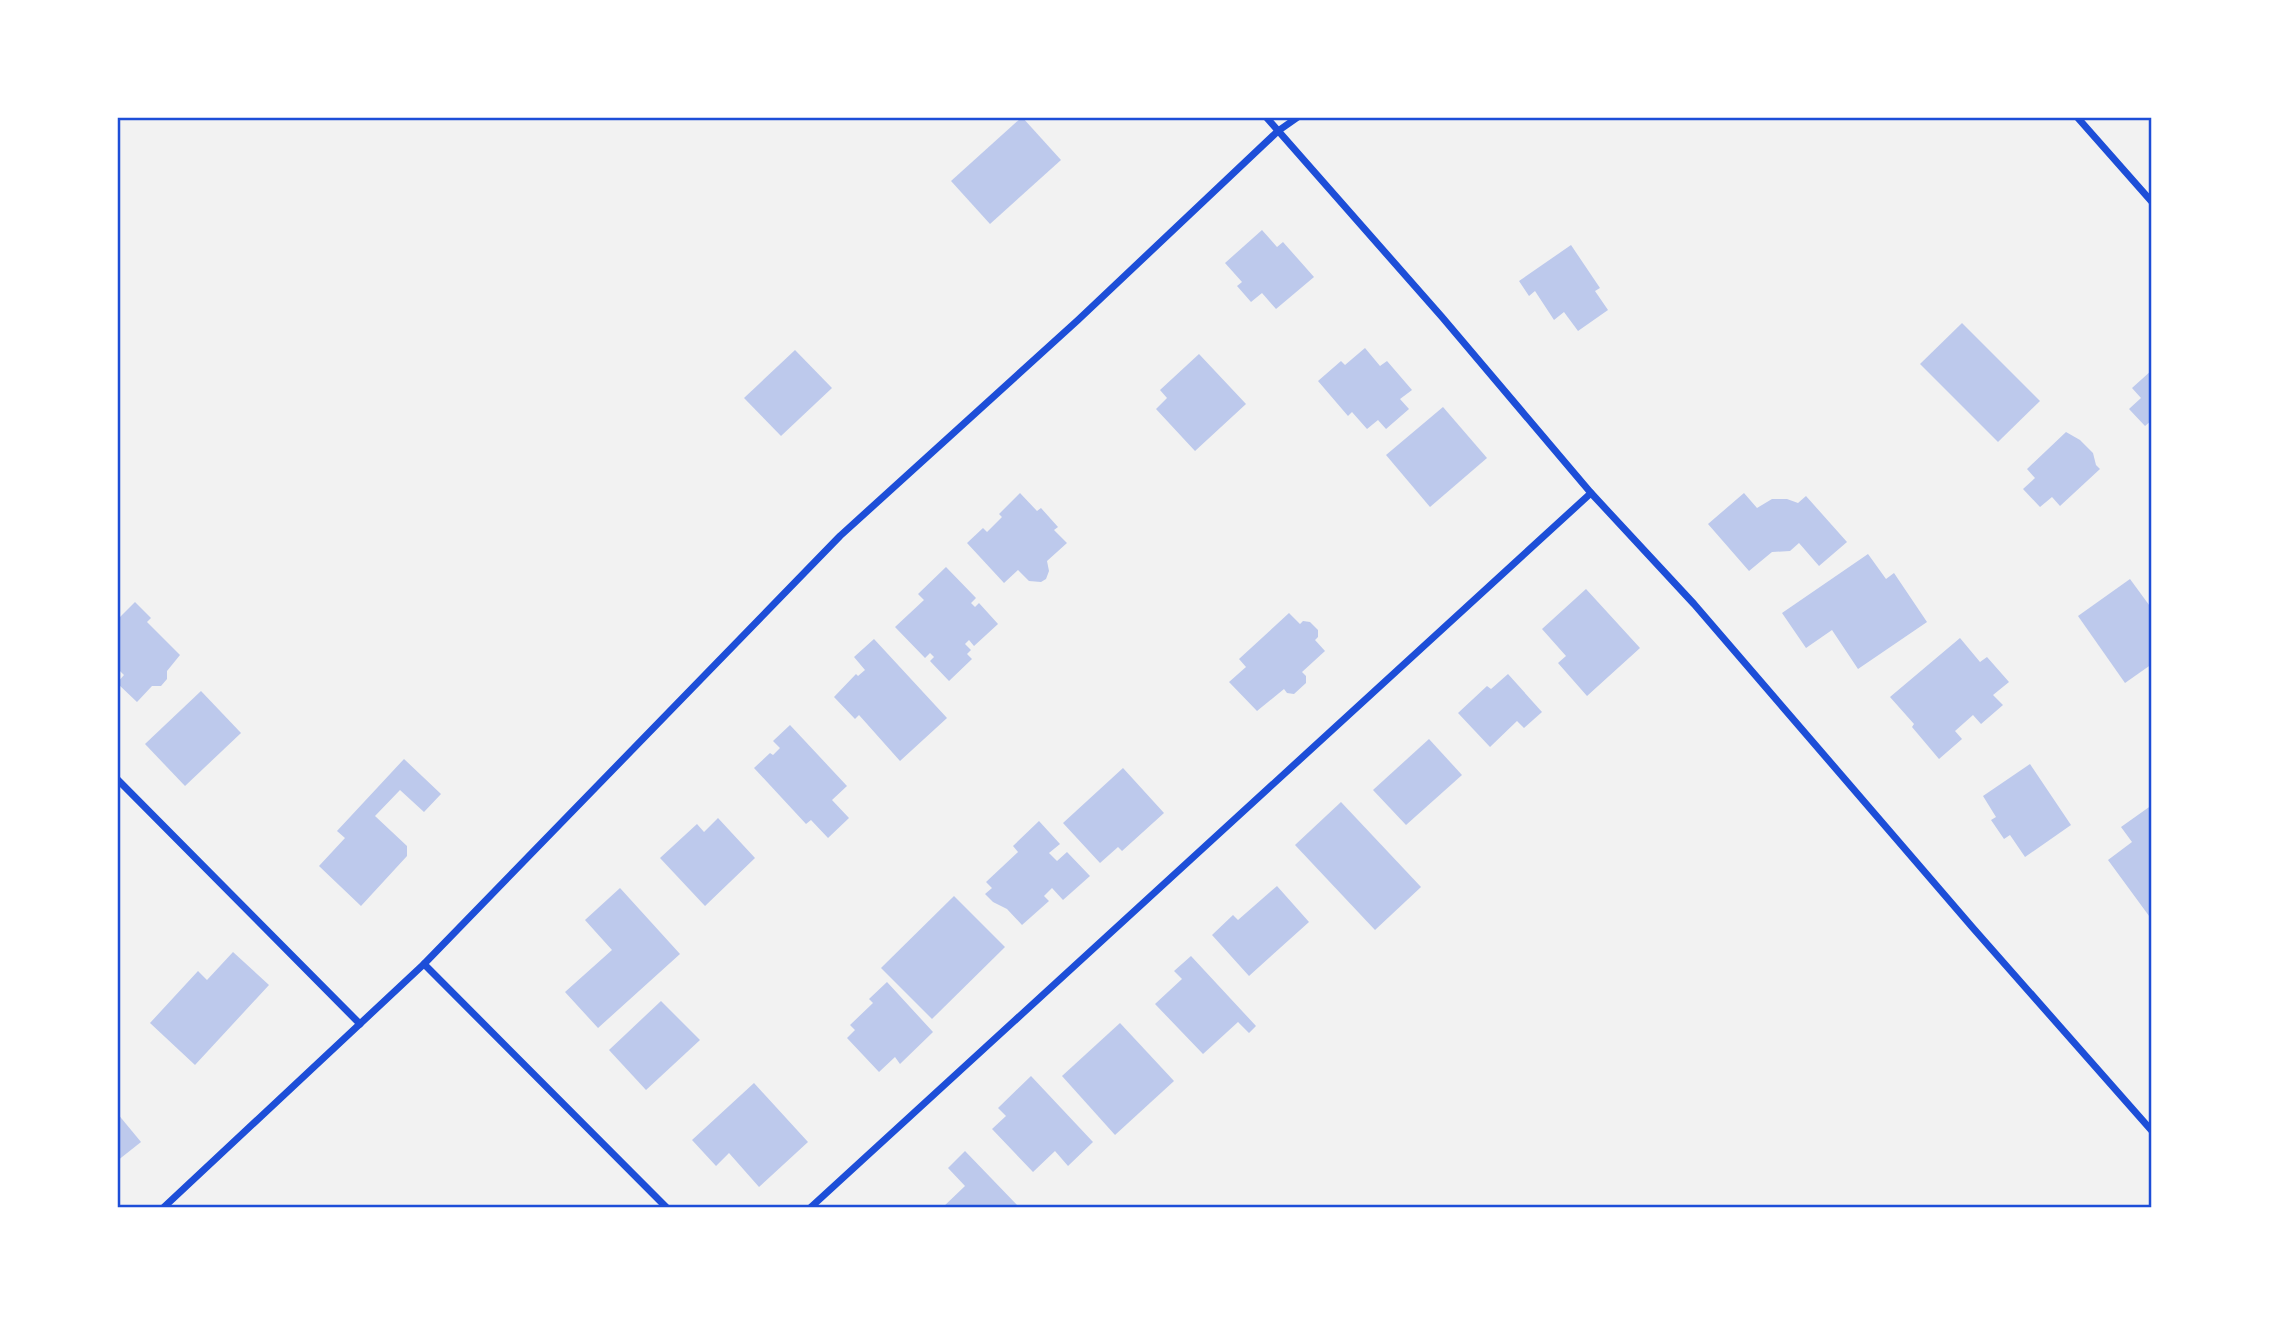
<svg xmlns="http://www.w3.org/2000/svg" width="2269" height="1325" viewBox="0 0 2269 1325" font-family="Ubuntu,sans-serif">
	<rect width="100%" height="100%" fill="#f2f2f2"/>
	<g fill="#bdc9ec">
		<polygon points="1022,117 1061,160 990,224 951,181"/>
		<polygon points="1262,230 1277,247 1283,242 1314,277 1276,309 1262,293 1251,302 1237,286 1242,282 1225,263"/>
		<polygon points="1571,245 1600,288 1595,291 1608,310 1578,331 1564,312 1554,320 1535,291 1529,296 1519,281"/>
		<polygon points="1962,323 2040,401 1998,442 1920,364"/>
		<polygon points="1365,348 1380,366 1387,361 1412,390 1400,399 1409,409 1386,429 1378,420 1367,429 1352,412 1348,416 1318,381 1341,361 1345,365"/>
		<polygon points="795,350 832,388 781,436 744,398"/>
		<polygon points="1199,354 1246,404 1195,451 1156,409 1167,398 1160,390"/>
		<polygon points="2152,370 2152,420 2145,426 2129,409 2141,398 2132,388"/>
		<polygon points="1443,407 1487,458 1430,507 1386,455"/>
		<polygon points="2066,432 2080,440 2093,453 2096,465 2100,469 2060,506 2052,497 2040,507 2023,489 2035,478 2027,469"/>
		<polygon points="1020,493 1037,511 1041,508 1058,527 1054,530 1067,543 1047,561 1049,571 1046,579 1041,582 1029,581 1018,570 1004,583 967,543 983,528 987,532 1002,517 999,514"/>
		<polygon points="1744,493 1757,508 1772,499 1787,499 1798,503 1806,496 1847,542 1819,566 1799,543 1790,551 1772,552 1749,571 1708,524"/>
		<polygon points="1868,554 1886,579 1894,573 1927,622 1858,669 1832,630 1806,648 1782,613"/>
		<polygon points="946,567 976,598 971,603 975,607 979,603 998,624 974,646 969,640 965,644 971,650 967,654 972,659 949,681 930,661 934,657 930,653 925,658 895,627 924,600 918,594"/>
		<polygon points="2130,579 2152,609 2152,664 2125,683 2078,616"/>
		<polygon points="1586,589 1640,648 1587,696 1558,663 1566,656 1542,629"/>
		<polygon points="135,602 151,618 147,622 180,655 167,671 167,679 161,686 152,686 137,702 117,683 124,675 117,668 117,620"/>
		<polygon points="1289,613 1300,624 1303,621 1310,622 1318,630 1318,637 1315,640 1325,651 1302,672 1306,676 1306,683 1294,694 1287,693 1284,689 1257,711 1229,682 1246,667 1239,659"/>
		<polygon points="1960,638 1980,662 1987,657 2009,682 1993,695 2003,705 1981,724 1973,715 1955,731 1962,739 1939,759 1912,727 1914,724 1890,697"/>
		<polygon points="874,639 947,718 900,761 859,715 855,719 834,697 856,674 858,676 865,670 854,657"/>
		<polygon points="1508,674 1542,712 1524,728 1517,721 1490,747 1458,713 1487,686 1491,689"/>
		<polygon points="201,691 241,733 185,786 145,744"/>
		<polygon points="790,725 847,786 832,800 849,818 828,838 811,820 806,824 754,768 770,753 773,755 780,748 773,741"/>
		<polygon points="1429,739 1462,775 1406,825 1373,790"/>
		<polygon points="404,759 441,794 424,812 400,790 375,816 407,846 407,856 361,906 319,866 345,838 337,831"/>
		<polygon points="2030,764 2071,825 2025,857 2010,835 2004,839 1991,820 1996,817 1983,796"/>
		<polygon points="1123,768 1164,813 1122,851 1118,847 1100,863 1063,823"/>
		<polygon points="1341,802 1421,887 1375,930 1295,845"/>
		<polygon points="2152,805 2152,920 2108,860 2132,842 2121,827"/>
		<polygon points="718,818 755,858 705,906 660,858 697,824 704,832"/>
		<polygon points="1039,821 1060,844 1049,853 1057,861 1067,852 1090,876 1063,900 1052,888 1044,896 1049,901 1022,925 1007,909 993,902 985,894 992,888 986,882 1018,852 1013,846"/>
		<polygon points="1277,886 1309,922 1249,976 1212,935 1233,915 1238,920"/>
		<polygon points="620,888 680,954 598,1028 565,992 612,950 585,920"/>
		<polygon points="954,896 1005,947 932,1019 881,968"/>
		<polygon points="233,952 269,985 195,1065 150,1023 198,971 207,980"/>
		<polygon points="1191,956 1256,1026 1249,1033 1238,1022 1203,1054 1155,1004 1182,979 1174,971"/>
		<polygon points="887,982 933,1032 900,1064 895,1057 879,1072 847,1038 855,1030 850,1025 873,1003 869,999"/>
		<polygon points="661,1001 700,1040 646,1090 609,1050"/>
		<polygon points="1120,1023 1174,1081 1115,1135 1062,1076"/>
		<polygon points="1031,1076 1093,1142 1068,1166 1055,1151 1033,1172 992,1129 1006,1116 998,1108"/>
		<polygon points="754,1083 808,1142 759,1187 729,1153 716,1166 692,1140"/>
		<polygon points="117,1113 141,1142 117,1161"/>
		<polygon points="965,1151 1020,1208 942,1208 965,1186 948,1168"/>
	</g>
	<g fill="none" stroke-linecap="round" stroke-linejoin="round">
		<g stroke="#1d4ed8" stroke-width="7">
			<polyline points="1266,117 1442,317 1591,493 1694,604 1973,928 2152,1131"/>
			<polyline points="2077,117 2152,202"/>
			<polyline points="117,779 360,1024"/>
			<polyline points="424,964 667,1208"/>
			<polyline points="163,1208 424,964 840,536 1078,320 1278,131 1298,117"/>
			<polyline points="810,1208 1591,493"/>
		</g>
	</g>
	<rect width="2269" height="1325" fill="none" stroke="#ffffff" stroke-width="238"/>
	<rect x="119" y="119" width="2031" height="1087" fill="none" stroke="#1d4ed8" stroke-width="2.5"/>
</svg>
